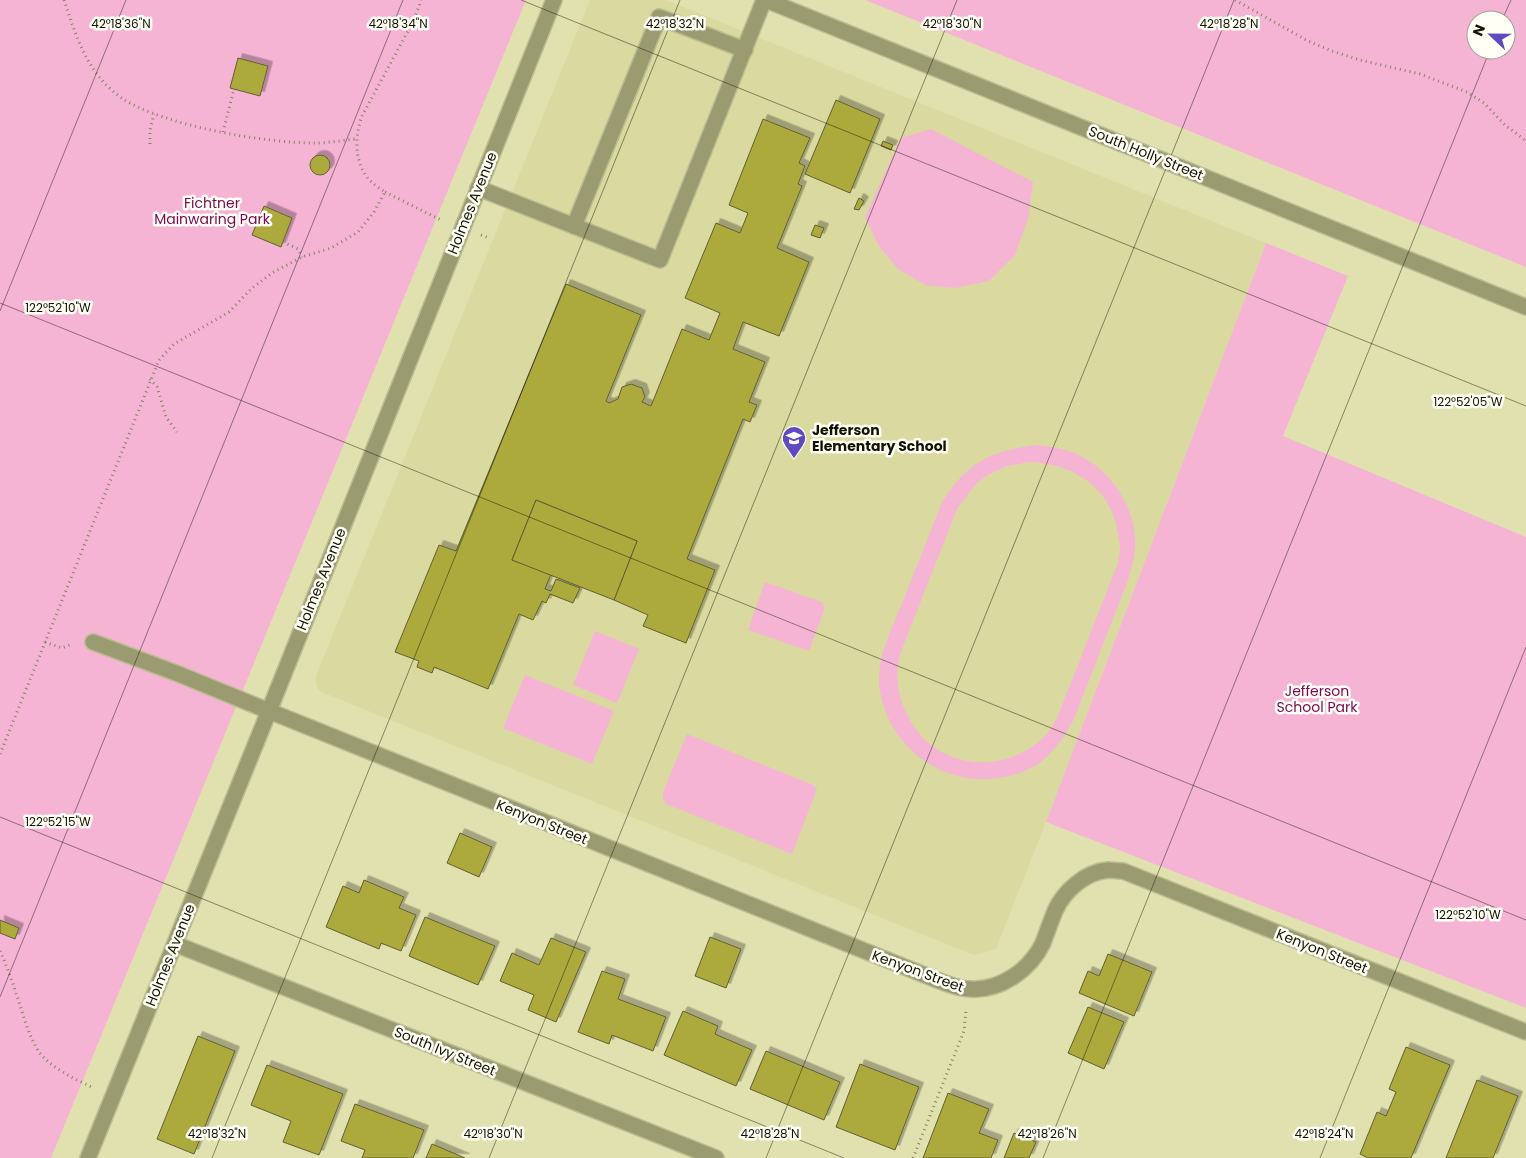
<svg xmlns="http://www.w3.org/2000/svg" width="1526" height="1158" viewBox="0 0 1526 1158" font-family="Poppins,sans-serif">
	<defs>
		<filter id="shadow"><feDropShadow dx="4.5" dy="-4.5" stdDeviation="0" flood-color="#0004"/></filter>
	</defs>
	<rect width="100%" height="100%" fill="#e1e1b0"/>
	<polygon fill="#d9d9a0" points="590,0 666,0 1266,243 1046,822 996,949 974,955 324,693 318,689 316,683 316,676"/>
	<g fill="#f6b4d5" fill-rule="evenodd">
		<polygon points="0,0 526,0 51,1158 0,1158"/>
		<path d="M865 0H1526V267ZM1476 20H1506V50H1476Z"/>
		<polygon points="931,129 1033,182 1028,219 1015,255 989,281 955,288 925,285 898,269 879,246 865,217 901,138"/>
		<polygon points="1266,243 1348,276 1283,436 1526,537 1526,1008 1046,822"/>
		<path d="M1036 445C1048 446 1060 448 1071 452 1106 464 1133 501 1135 538 1136 553 1132 566 1128 580L1074 719C1063 739 1050 759 1029 769 973 796 906 768 885 710 882 701 879 690 879 680 879 652 893 626 903 601 916 568 929 535 942 502 967 462 991 451 1036 445ZM1030 462C1070 464 1105 483 1116 524 1117 531 1120 540 1120 547 1120 552 1119 558 1118 563L1057 718C1053 724 1050 732 1044 737 1000 779 929 768 905 710 897 691 895 674 900 654L958 507 977 483 988 475 1007 466Z"/>
		<polygon points="765,582 822,602 825,608 809,651 748,630"/>
		<polygon points="595,631 639,649 617,703 573,685"/>
		<polygon points="525,675 614,711 592,764 503,728"/>
		<polygon points="687,734 813,785 817,789 792,854 666,804 663,799 663,792"/>
	</g>
	<g fill="#aca93e" stroke="#605f33" filter="url(#shadow)">
		<polygon points="238,58 268,66 260,96 230,88"/>
		<polygon points="836,100 880,119 850,193 805,174"/>
		<polygon points="763,119 810,138 799,163 805,166 798,184 802,186 777,248 809,262 779,336 743,322 733,349 765,362 749,402 757,405 750,422 743,419 687,559 715,570 686,643 643,626 648,615 614,600 637,541 536,500 512,560 551,574 545,589 551,591 556,579 580,588 573,603 550,594 546,603 542,601 533,620 519,614 488,689 434,667 432,673 417,667 419,661 395,652 439,545 456,551 566,284 641,315 606,401 609,403 618,399 622,387 631,384 642,388 645,397 642,402 651,406 682,329 709,340 720,313 685,298 716,223 740,233 748,213 729,205"/>
		<polygon points="883,141 893,145 891,150 881,146"/>
		<circle cx="320" cy="165" r="10"/>
		<polygon points="859,198 864,201 859,210 854,209"/>
		<polygon points="264,206 292,218 281,247 252,235"/>
		<polygon points="815,225 824,228 820,238 811,235"/>
		<polygon points="536,500 637,541 614,600 512,560"/>
		<polygon points="460,833 492,847 479,877 447,863"/>
		<polygon points="364,880 404,897 399,908 416,915 401,951 381,943 379,949 326,927 343,886 359,893"/>
		<polygon points="425,917 495,946 478,985 409,956"/>
		<polygon points="0,920 19,928 15,939 0,933"/>
		<polygon points="710,937 741,949 726,988 695,976"/>
		<polygon points="551,938 586,952 556,1022 528,1010 534,995 500,981 512,953 539,965"/>
		<polygon points="1108,954 1152,972 1134,1016 1079,993 1088,971 1099,976"/>
		<polygon points="602,971 625,979 618,999 666,1017 653,1051 612,1035 609,1044 578,1032"/>
		<polygon points="1088,1007 1124,1022 1104,1069 1068,1053"/>
		<polygon points="683,1011 718,1026 715,1034 752,1050 736,1086 664,1055"/>
		<polygon points="198,1036 235,1051 194,1154 157,1139"/>
		<polygon points="1406,1047 1450,1065 1411,1158 1368,1158 1360,1154 1377,1112 1386,1116 1396,1092 1389,1089"/>
		<polygon points="766,1051 840,1082 824,1120 750,1089"/>
		<polygon points="860,1064 919,1087 895,1150 836,1127"/>
		<polygon points="267,1065 343,1094 319,1155 283,1142 291,1121 251,1105"/>
		<polygon points="1477,1080 1518,1096 1493,1158 1446,1158"/>
		<polygon points="948,1093 989,1109 979,1133 998,1140 991,1158 923,1158"/>
		<polygon points="355,1104 424,1130 413,1158 362,1158 365,1150 341,1141"/>
		<polygon points="1014,1133 1036,1142 1029,1158 1004,1158"/>
		<polygon points="432,1144 465,1158 426,1158"/>
	</g>
	<g fill="none" stroke-linecap="round" stroke-linejoin="round">
		<g stroke="#bcbc91" stroke-width="18">
			<g id="service">
				<polyline points="478,188 660,260 764,0"/>
				<polyline points="574,226 659,17 745,50"/>
				<polyline points="93,642 176,673 269,711"/>
			</g>
		</g>
		<g stroke="#bcbc91" stroke-width="18">
			<g id="minor">
				<path d="M269 711 937 980C947 984 959 989 970 989 1000 991 1030 970 1043 943 1047 932 1051 921 1055 911 1064 891 1085 872 1108 870 1113 870 1118 871 1123 871L1526 1032"/>
				<polyline points="175,944 716,1158"/>
				<polyline points="88,1158 269,711 554,0"/>
			</g>
		</g>
		<g stroke="#bcbc91" stroke-width="18">
			<polyline id="tertiary" points="766,0 1526,307"/>
		</g>
		<g stroke="#838361" stroke-width="3" stroke-dasharray="1 4" stroke-linecap="butt">
			<path d="M64 0C73 27 82 57 101 79 106 86 116 94 123 99 166 126 264 143 315 143 329 143 343 140 357 139"/>
			<polyline points="1235,0 1308,41 1332,51 1360,60 1420,74 1467,92 1484,103 1505,125 1526,141"/>
			<polyline points="223,132 234,89"/>
			<polyline points="150,144 150,130 154,114"/>
			<polyline points="385,192 443,221"/>
			<polyline points="481,235 489,238"/>
			<polyline points="283,242 298,249 302,257"/>
			<polyline points="150,379 157,387 166,417 177,432"/>
			<polyline points="45,642 62,648 72,644"/>
			<path d="M0 754 159 360 174 344 229 312 251 289 272 273 302 257 331 248 358 232 374 212 385 192C379 188 372 184 367 177 354 160 355 135 362 116L409 29 419 7 421 0"/>
			<path d="M0 951C8 968 14 987 20 1005 25 1021 30 1038 39 1052 51 1068 76 1080 94 1088"/>
			<polyline points="913,1158 964,1031 966,1010"/>
		</g>
		<use href="#service" stroke="#9b9b71" stroke-width="15"/>
		<use href="#minor" stroke="#9b9b71" stroke-width="15"/>
		<use href="#tertiary" stroke="#9b9b71" stroke-width="15"/>
	</g>
	<path fill="none" stroke="#121202" stroke-width="1" stroke-opacity="0.45" d="M521 0 1526 406M1502 20 1511 0M0 303 1526 920M0 311 126 0M0 817 844 1158M0 997 403 0M212 1158 680 0M489 1158 957 0M766 1158 1234 0M1043 1158 1490 50M1320 1158 1526 647"/>
	<defs>
		<g id="school-pin" transform="scale(1.25)"><path d="M0 17L-7.5 6A9.5 9.5 0 1 1 7.5 6Z" fill="#6149c1" stroke="#fffff5"/><path d="M0-5L7-2L0 1L-7-2ZM-4 1L0 2.5L4 1V4Q0 6-4 4Z" fill="#fff"/></g>
	</defs>
	<g fill-rule="evenodd">
		<use href="#school-pin" x="794" y="438"/>
	</g>
	<g text-anchor="middle" stroke-width="5" stroke-linejoin="round" paint-order="stroke">
		<g font-size="14" fill="#121202" stroke="#fffff5">
			<text transform="translate(1146 153) rotate(22)" y="5">South Holly Street</text>
			<text transform="translate(472 203) rotate(-68)" y="5">Holmes Avenue</text>
			<text transform="translate(321 579) rotate(-68)" y="5">Holmes Avenue</text>
			<text transform="translate(542 822) rotate(22)" y="5">Kenyon Street</text>
			<text transform="translate(1322 951) rotate(22)" y="5">Kenyon Street</text>
			<text transform="translate(170 955) rotate(-68)" y="5">Holmes Avenue</text>
			<text transform="translate(918 971) rotate(20)" y="5">Kenyon Street</text>
			<text transform="translate(445 1051) rotate(22)" y="5">South Ivy Street</text>
		</g>
		<g font-size="14" fill="#790753" stroke="#fffff5">
			<text x="212" y="208">Fichtner<tspan x="212" dy="16">Mainwaring Park</tspan></text>
			<text x="1317" y="696">Jefferson<tspan x="1317" dy="16">School Park</tspan></text>
		</g>
		<g font-size="14" font-weight="bold" fill="#121202" stroke="#fffff5" text-anchor="start">
			<text x="812" y="435">Jefferson<tspan x="812" dy="16">Elementary School</tspan></text>
		</g>
	</g>
	<g font-size="12" text-anchor="middle" fill="#121202" stroke="#fffff5" stroke-width="5" stroke-linejoin="round" paint-order="stroke">
		<text x="121" y="28">42°18'36"N</text>
		<text x="398" y="28">42°18'34"N</text>
		<text x="675" y="28">42°18'32"N</text>
		<text x="952" y="28">42°18'30"N</text>
		<text x="1229" y="28">42°18'28"N</text>
		<text x="58" y="312">122°52'10"W</text>
		<text x="1468" y="406">122°52'05"W</text>
		<text x="58" y="826">122°52'15"W</text>
		<text x="1468" y="919">122°52'10"W</text>
		<text x="217" y="1138">42°18'32"N</text>
		<text x="493" y="1138">42°18'30"N</text>
		<text x="770" y="1138">42°18'28"N</text>
		<text x="1047" y="1138">42°18'26"N</text>
		<text x="1324" y="1138">42°18'24"N</text>
	</g>
	<g transform="translate(1491 35) rotate(292)"><circle r="24" fill="#fffff5" stroke="#a0a094"/>
	<path d="M0-4L9 19L0 12L-9 19Z" fill="#6149c1"/>
	<text y="-8" font-size="14" font-weight="bold" text-anchor="middle" fill="#121202">N</text>
	</g>
</svg>
